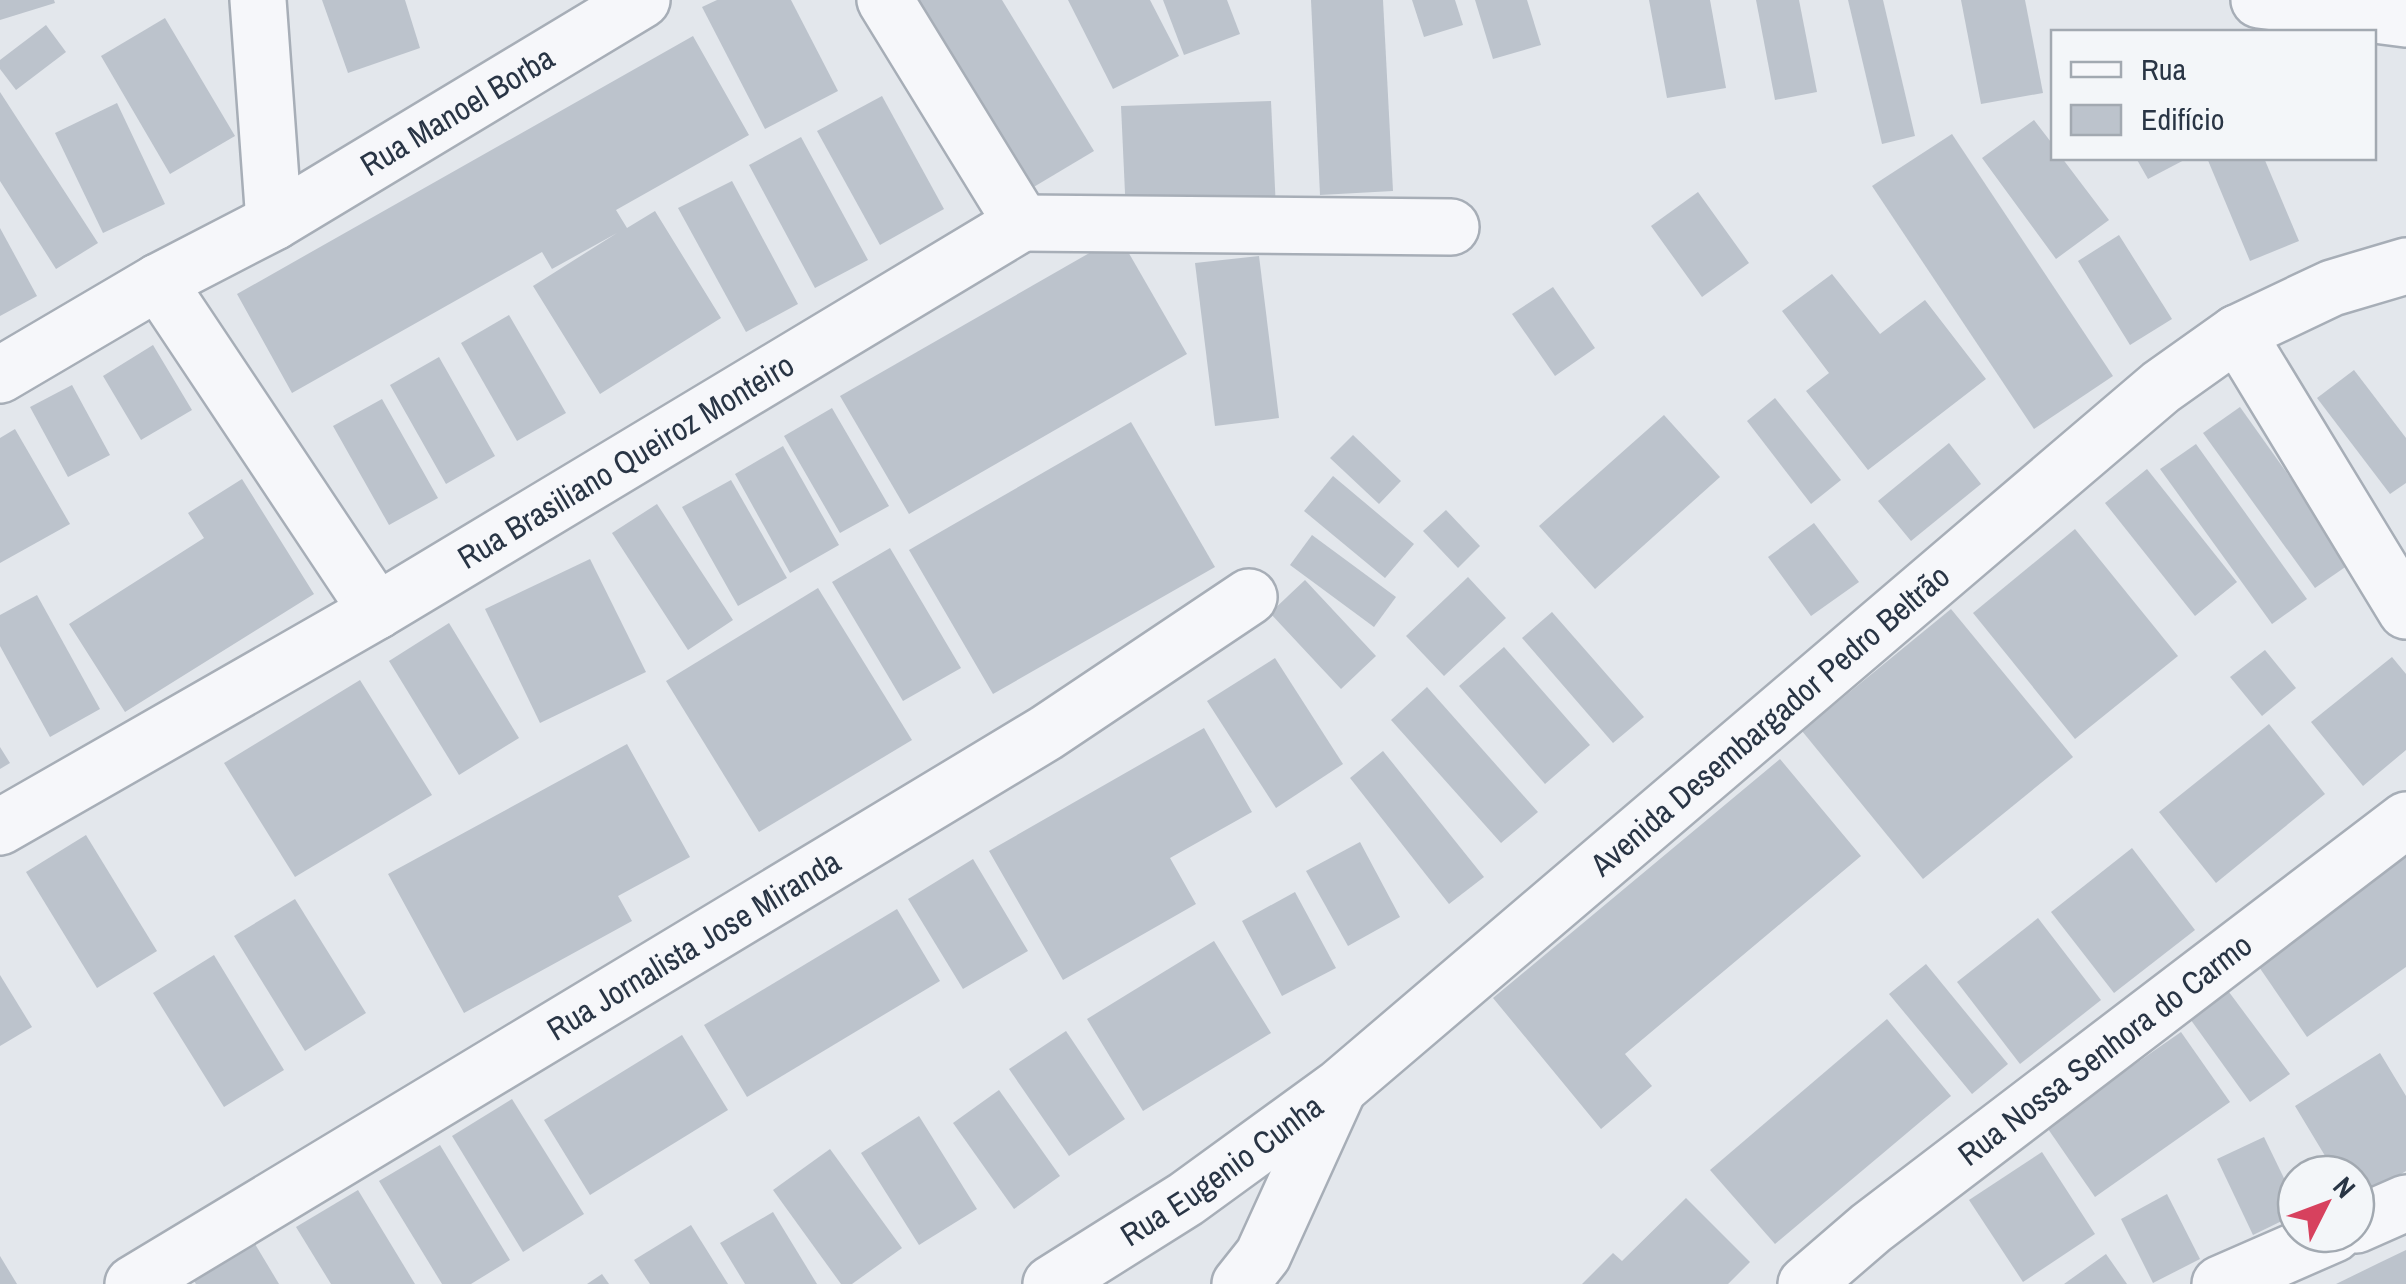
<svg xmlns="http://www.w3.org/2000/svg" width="2406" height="1284" viewBox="0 0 2406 1284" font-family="'Archivo Narrow',sans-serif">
	<rect width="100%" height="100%" fill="#e3e7ec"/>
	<g fill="#bcc3cc">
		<polygon points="0,0 54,0 55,3 0,20"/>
		<polygon points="322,0 405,0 420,48 348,73"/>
		<polygon points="717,0 791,0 838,91 765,129 702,7"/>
		<polygon points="917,0 1002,0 1094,151 1032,188"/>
		<polygon points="1068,0 1150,0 1179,56 1113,89"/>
		<polygon points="1163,0 1227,0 1240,34 1184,55"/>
		<polygon points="1311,0 1383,0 1393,191 1320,195"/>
		<polygon points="1412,0 1455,0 1463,25 1424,37"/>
		<polygon points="1475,0 1527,0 1541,45 1493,59"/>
		<polygon points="1649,0 1710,0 1726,88 1667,98"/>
		<polygon points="1756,0 1799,0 1817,92 1775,100"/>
		<polygon points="1848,0 1883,0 1915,136 1882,144"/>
		<polygon points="1961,0 2025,0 2043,93 1981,104"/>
		<polygon points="165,18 235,136 170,174 101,56"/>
		<polygon points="46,25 66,52 16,90 0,69 0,60"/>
		<polygon points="693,36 749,135 616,210 627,228 655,211 721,318 600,394 533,286 617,233 552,269 542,252 292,393 237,294"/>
		<polygon points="0,92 98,243 56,269 0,181"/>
		<polygon points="882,96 944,209 880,245 817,131"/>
		<polygon points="1271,101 1276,210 1126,215 1121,106"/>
		<polygon points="117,103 165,204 103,233 55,133"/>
		<polygon points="2034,120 2054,146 2054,158 2062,158 2109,220 2056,259 1982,158"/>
		<polygon points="1952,134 2113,376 2034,429 1872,186"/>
		<polygon points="801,137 868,260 815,288 749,165"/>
		<polygon points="2136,158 2188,158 2148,179"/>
		<polygon points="2207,158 2264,158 2299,241 2250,261"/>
		<polygon points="732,181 798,304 746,332 678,208"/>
		<polygon points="1698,192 1749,263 1702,297 1651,226"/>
		<polygon points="0,228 37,296 0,316"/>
		<polygon points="2119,235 2172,319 2130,345 2078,261"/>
		<polygon points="1119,236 1187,354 909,514 840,396"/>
		<polygon points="1259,256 1279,418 1215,426 1195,263"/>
		<polygon points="1832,274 1880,334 1925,300 1986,379 1868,470 1806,391 1829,373 1782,311"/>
		<polygon points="1553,287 1595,348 1555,376 1512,314"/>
		<polygon points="509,315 566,413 517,441 461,343"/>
		<polygon points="153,345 192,410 141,440 103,376"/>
		<polygon points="439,357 495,456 446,484 390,385"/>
		<polygon points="2354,370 2406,438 2406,483 2390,494 2317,398"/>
		<polygon points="72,385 110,455 68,477 30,407"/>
		<polygon points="1775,398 1841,480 1811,504 1747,421"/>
		<polygon points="382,399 438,498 389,525 333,426"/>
		<polygon points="2240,407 2351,563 2315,588 2203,433"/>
		<polygon points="832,408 889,506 840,533 784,436"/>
		<polygon points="1664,415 1720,477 1595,589 1539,526"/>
		<polygon points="1131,422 1215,567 993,694 909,550"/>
		<polygon points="15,429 70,524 0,563 0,438"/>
		<polygon points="1353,435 1401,481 1379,504 1330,458"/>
		<polygon points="1949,443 1981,484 1911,541 1878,501"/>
		<polygon points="2196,444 2307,599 2272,624 2160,469"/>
		<polygon points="783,446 839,545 790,573 735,474"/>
		<polygon points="2147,469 2237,582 2195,616 2105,503"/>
		<polygon points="1333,476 1414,544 1385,578 1304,511"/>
		<polygon points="242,479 314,594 125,712 69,624 204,538 188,513"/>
		<polygon points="731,480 787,578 738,606 682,507"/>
		<polygon points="657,504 733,620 688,650 612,533"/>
		<polygon points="1446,510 1480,546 1458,568 1423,531"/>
		<polygon points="1814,523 1859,582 1811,616 1768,557"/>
		<polygon points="2075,529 2178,656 2075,739 1973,613"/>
		<polygon points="1312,535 1396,597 1374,627 1290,565"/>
		<polygon points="890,548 961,668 903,701 832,582"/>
		<polygon points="590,559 646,672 540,723 485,609"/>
		<polygon points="1468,577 1506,618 1444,676 1406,636"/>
		<polygon points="1305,580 1376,656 1341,689 1270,613"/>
		<polygon points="818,588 912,740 759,832 666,681"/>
		<polygon points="37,595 100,709 50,737 0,646 0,615"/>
		<polygon points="1951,609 2073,757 1923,879 1802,731"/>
		<polygon points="1552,612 1644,717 1613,743 1522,638"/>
		<polygon points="449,623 519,738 459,775 389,661"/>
		<polygon points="1504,647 1590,745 1545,784 1459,686"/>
		<polygon points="2265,650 2296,688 2262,716 2230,677"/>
		<polygon points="2392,657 2406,674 2406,750 2363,786 2311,722"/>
		<polygon points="1275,658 1343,764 1276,808 1207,701"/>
		<polygon points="360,680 432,795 295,877 224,763"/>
		<polygon points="1427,687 1538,812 1501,843 1391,720"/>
		<polygon points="2269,724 2325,794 2216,883 2159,812"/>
		<polygon points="1204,728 1252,812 1170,858 1196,904 1063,980 989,851"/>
		<polygon points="627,744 690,857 618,896 632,921 464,1013 388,874"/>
		<polygon points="0,747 10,763 0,769"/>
		<polygon points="1383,751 1484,877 1449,904 1350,778"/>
		<polygon points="1780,759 1861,856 1625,1054 1652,1086 1601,1129 1493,998"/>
		<polygon points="86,835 157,951 97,988 26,872"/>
		<polygon points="1360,842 1400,917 1348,946 1306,871"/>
		<polygon points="2132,848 2195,930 2114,993 2051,912"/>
		<polygon points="2406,857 2406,967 2307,1037 2255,961"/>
		<polygon points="973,859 1028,951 963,989 908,899"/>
		<polygon points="1295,892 1336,968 1282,996 1242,921"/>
		<polygon points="295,899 366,1013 305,1051 234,936"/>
		<polygon points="897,909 940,981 747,1097 704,1025"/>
		<polygon points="2038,918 2101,1000 2020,1064 1957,982"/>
		<polygon points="1214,941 1271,1033 1143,1111 1087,1019"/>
		<polygon points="214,955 284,1070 224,1107 153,993"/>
		<polygon points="1926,964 2008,1064 1972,1094 1889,994"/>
		<polygon points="0,975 32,1027 0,1046"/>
		<polygon points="2226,988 2290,1074 2250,1102 2188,1016"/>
		<polygon points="1887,1019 1951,1096 1775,1244 1710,1170"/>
		<polygon points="1066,1031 1125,1119 1069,1156 1009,1069"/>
		<polygon points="2181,1032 2230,1102 2095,1197 2046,1126"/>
		<polygon points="682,1035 728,1110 590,1195 544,1120"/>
		<polygon points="2380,1053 2406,1096 2406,1171 2356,1201 2356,1174 2336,1174 2295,1106"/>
		<polygon points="999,1090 1060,1176 1014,1209 953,1123"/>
		<polygon points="512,1099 584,1214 523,1252 452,1136"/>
		<polygon points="919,1116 977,1209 919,1245 861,1153"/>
		<polygon points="2264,1137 2296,1203 2296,1214 2253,1235 2217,1159"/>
		<polygon points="440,1145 510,1260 471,1284 442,1284 379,1181"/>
		<polygon points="830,1149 902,1248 852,1284 841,1284 773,1190"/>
		<polygon points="2042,1152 2095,1234 2023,1282 1969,1200"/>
		<polygon points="358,1190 415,1284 331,1284 296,1227"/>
		<polygon points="2167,1194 2200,1259 2153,1283 2121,1219"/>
		<polygon points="1686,1198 1750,1262 1728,1284 1582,1284 1613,1253 1622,1261"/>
		<polygon points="773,1212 817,1284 745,1284 720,1243"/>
		<polygon points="691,1225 728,1284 650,1284 634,1260"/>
		<polygon points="255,1244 279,1284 196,1284 194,1281"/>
		<polygon points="2406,1250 2406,1284 2336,1284 2381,1262"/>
		<polygon points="2106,1254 2127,1284 2064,1284"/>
		<polygon points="0,1256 17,1284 0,1284"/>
		<polygon points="602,1274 609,1284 587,1284"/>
	</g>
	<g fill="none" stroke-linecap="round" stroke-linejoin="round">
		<g stroke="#a7aeb7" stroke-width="60">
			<g id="minor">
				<polyline points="258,0 274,222"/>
				<polyline points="1022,223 1451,227"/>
				<polyline points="158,282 377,611"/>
				<polyline points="2237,333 2406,611"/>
				<path id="s1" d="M0 827 377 611 1022 223 885 0"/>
				<polyline points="2356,1225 2406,1203"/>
				<path id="s2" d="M133 1284 1046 733 1249 597"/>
				<path id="s3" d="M1051 1284 1186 1199 1340 1087 2161 387 2237 333 2332 288 2406 266"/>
				<polyline points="1240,1284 1263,1255 1338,1090"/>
				<path id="s4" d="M1806 1284 1871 1228 2406 820"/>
				<polyline points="2220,1284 2334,1234"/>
			</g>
		</g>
		<g stroke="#a7aeb7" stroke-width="60">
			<g id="tertiary">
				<polyline points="2259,0 2406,19"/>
				<path id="s5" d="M0 375 158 282 274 222 642 0"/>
			</g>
		</g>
		<use href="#minor" stroke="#f6f7fa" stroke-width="55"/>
		<use href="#tertiary" stroke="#f6f7fa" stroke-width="55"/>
	</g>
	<g text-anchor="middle" stroke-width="8" stroke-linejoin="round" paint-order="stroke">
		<g font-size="32" fill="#293545" stroke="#f3f6f9">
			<text dy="11" stroke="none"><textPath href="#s5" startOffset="528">Rua Manoel Borba</textPath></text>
			<text dy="11" stroke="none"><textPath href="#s1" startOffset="725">Rua Brasiliano Queiroz Monteiro</textPath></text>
			<text dy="11" stroke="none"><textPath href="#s3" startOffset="915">Avenida Desembargador Pedro Beltrão</textPath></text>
			<text dy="11" stroke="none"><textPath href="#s2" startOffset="655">Rua Jornalista Jose Miranda</textPath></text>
			<text dy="11" stroke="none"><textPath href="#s4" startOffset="380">Rua Nossa Senhora do Carmo</textPath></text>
			<text dy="11" stroke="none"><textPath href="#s3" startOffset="205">Rua Eugenio Cunha</textPath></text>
		</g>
	</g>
	<rect x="2051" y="30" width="325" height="130" fill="#f3f6f9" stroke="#a2a9b1" stroke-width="2.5"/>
	<rect x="2071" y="62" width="50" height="15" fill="#f6f7fa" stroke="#a2a9b1" stroke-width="2.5"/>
	<text x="2141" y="80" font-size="30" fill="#293545">Rua</text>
	<rect x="2071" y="105" width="50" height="30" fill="#bcc3cc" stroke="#a2a9b1" stroke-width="2.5"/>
	<text x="2141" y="130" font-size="30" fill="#293545">Edifício</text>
	<g transform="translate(2326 1204) rotate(48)"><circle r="48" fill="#f3f6f9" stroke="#a2a9b1" stroke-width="2.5"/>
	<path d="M0-8L18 38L0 25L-18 38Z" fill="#d7415e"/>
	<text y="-15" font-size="28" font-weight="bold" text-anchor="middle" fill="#293545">N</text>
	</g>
</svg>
